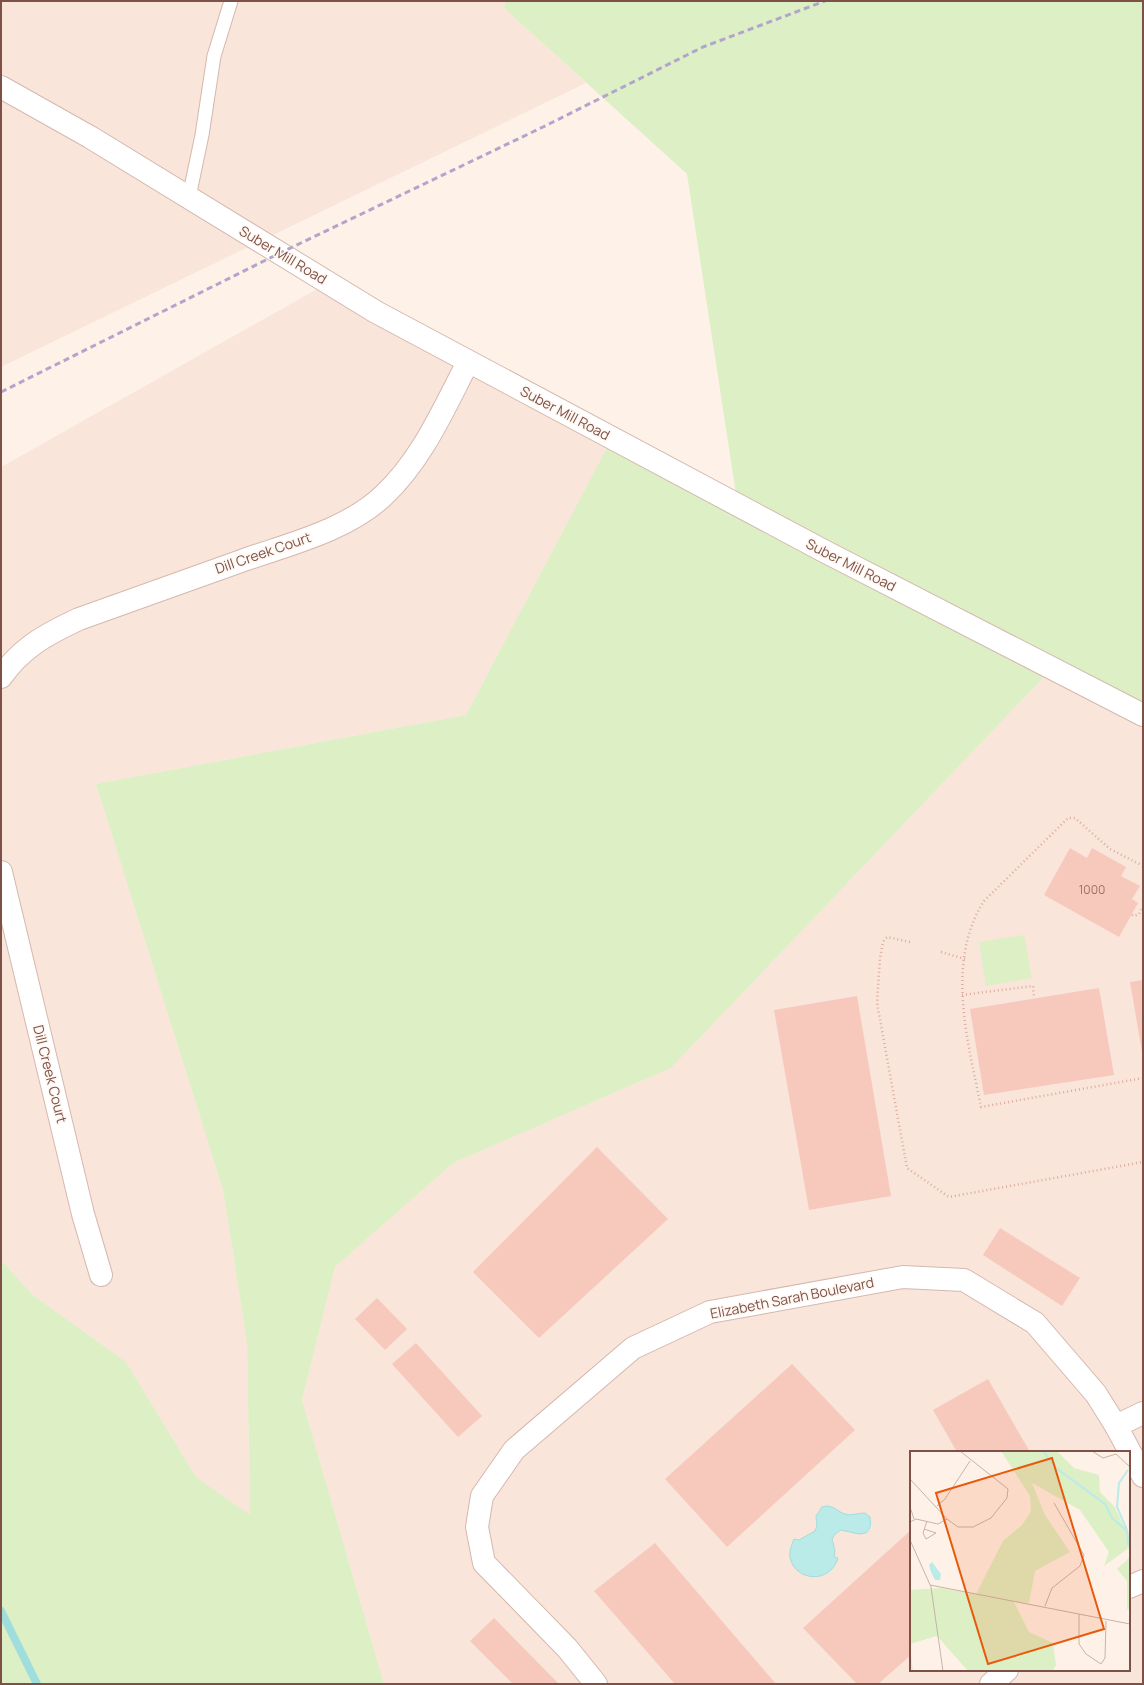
<svg xmlns="http://www.w3.org/2000/svg" width="1144" height="1685" viewBox="0 0 1144 1685" font-family="Manrope,sans-serif">
	<rect width="100%" height="100%" fill="#fef2e8"/>
	<g fill="#f9e5d9" fill-rule="evenodd">
		<polygon points="1,1 505,1 504,8 586,83 1,367"/>
		<polygon points="319,288 612,438 466,715 96,784 223,1190 247,1342 250,1516 196,1477 126,1362 33,1295 1,1260 1,467"/>
		<path d="M1060 660 1143 703V1684H384L302 1400 335 1267 453 1163 671 1068ZM911 1452H1129V1670H911Z"/>
	</g>
	<g fill="#ddefc4">
		<polygon points="505,1 1143,1 1143,703 1060,660 671,1068 453,1163 335,1267 302,1400 384,1684 1,1684 1,1260 33,1295 126,1362 196,1477 250,1515 247,1342 223,1190 96,784 466,715 612,438 736,494 687,174 504,8"/>
		<polygon points="1024,935 1032,978 986,986 979,942"/>
	</g>
	<path fill="#baebe9" stroke="#9fdedc" d="M827 1506C836 1507 838 1512 845 1514 851 1516 858 1513 865 1513L870 1517C871 1524 871 1528 866 1533L859 1534 841 1530 835 1534 832 1539 835 1551 834 1557 838 1558C830 1585 794 1581 790 1557 789 1551 792 1544 794 1539L799 1540 815 1531 817 1526 816 1516 822 1507Z"/>
	<g fill="none" stroke-linecap="round" stroke-linejoin="round">
		<polyline stroke="#9fdedc" stroke-width="8" points="1,1611 37,1684"/>
	</g>
	<g fill="#f7c9bd">
		<polygon points="1070,848 1087,858 1092,848 1126,867 1121,876 1140,886 1132,899 1138,903 1119,937 1044,895"/>
		<polygon points="1143,980 1143,1052 1142,1052 1130,982"/>
		<polygon points="1099,988 1114,1075 984,1095 970,1009"/>
		<polygon points="857,996 891,1196 809,1210 774,1010"/>
		<polygon points="597,1147 668,1219 539,1338 473,1272"/>
		<polygon points="1000,1228 1080,1278 1062,1306 983,1255"/>
		<polygon points="377,1298 407,1329 385,1350 355,1319"/>
		<polygon points="416,1343 482,1416 458,1437 392,1364"/>
		<polygon points="792,1364 855,1430 727,1547 665,1479"/>
		<polygon points="988,1379 1030,1452 957,1452 933,1410"/>
		<polygon points="911,1530 911,1655 878,1684 857,1684 803,1628"/>
		<polygon points="655,1543 776,1684 675,1684 594,1591"/>
		<polygon points="494,1618 559,1684 513,1684 470,1641"/>
	</g>
	<g fill="none" stroke-linecap="round" stroke-linejoin="round">
		<g stroke="#d5b8af" stroke-width="15">
			<polyline id="service" points="189,197 202,135 214,56 231,1"/>
		</g>
		<g stroke="#d5b8af" stroke-width="24">
			<g id="minor">
				<polyline points="1,87 90,137 376,312 822,550 1143,715"/>
				<path d="M1 677C22 647 47 634 79 619 134 599 189 580 244 560 290 544 347 530 383 496 422 460 444 408 468 362"/>
				<polyline points="1,872 83,1214 101,1275"/>
				<polyline points="1116,1426 1143,1413"/>
				<polyline points="1129,1587 1143,1581"/>
				<polyline points="596,1684 567,1648 484,1563 477,1527 482,1496 514,1450 633,1348 710,1312 903,1277 964,1280 1035,1323 1096,1394 1116,1426 1143,1476"/>
				<polyline points="991,1684 1007,1670"/>
			</g>
		</g>
		<g stroke="#ddab9f" stroke-width="2.5" stroke-dasharray="1 3" stroke-linecap="butt">
			<path d="M1143 866 1110 849 1075 818H1068L984 901C945 962 968 1042 981 1107L1143 1078"/>
			<polyline points="1132,915 1134,916 1139,914 1143,907"/>
			<polyline points="910,942 887,937 883,942 880,958 877,1003 907,1168 949,1197 1143,1162"/>
			<polyline points="941,952 965,959"/>
			<polyline points="962,995 1033,986 1034,998"/>
		</g>
		<use href="#service" stroke="#fff" stroke-width="13"/>
		<use href="#minor" stroke="#fff" stroke-width="22"/>
		<polyline stroke="#b2a4cb" stroke-width="3" stroke-dasharray="6 4" stroke-linecap="butt" points="1,392 280,253 543,127 703,47 825,1"/>
	</g>
	<g text-anchor="middle" stroke-width="3" stroke-linejoin="round" paint-order="stroke">
		<g font-size="12" fill="#9c6f65">
			<text x="1092" y="894">1000</text>
		</g>
		<g font-size="14" fill="#7d5148" stroke="#fff7f1">
			<text transform="translate(283 255) rotate(31)" y="5">Suber Mill Road</text>
			<text transform="translate(565 413) rotate(28)" y="5">Suber Mill Road</text>
			<text transform="translate(263 553) rotate(-19)" y="5">Dill Creek Court</text>
			<text transform="translate(851 565) rotate(27)" y="5">Suber Mill Road</text>
			<text transform="translate(50 1074) rotate(76)" y="5">Dill Creek Court</text>
			<text transform="translate(792 1298) rotate(-11)" y="5">Elizabeth Sarah Boulevard</text>
		</g>
	</g>
	<g transform="translate(910 1451)">
		<rect width="220" height="220" fill="#fef2e8"/>
		<path d="M91 0H147L164 17 189 24 190 41 204 55 217 81 220 82V96L194 115 199 101 170 59 122 32 135 64 160 101 125 120 119 152 104 151 119 181 143 192 146 214 143 220H58L27 185 0 193 3 220H0V139L31 137 66 143 93 90 112 74 121 60 120 45ZM220 106V158H217V130L207 118Z" fill="#ddefc4"/>
		<path d="M22 111 31 123 30 129H25L21 121 19 114Z" fill="#baebe9"/>
		<path fill="none" stroke="#baebe9" stroke-width="2" d="M133 0 146 17 195 53 202 67 217 80 218 94M217 79 207 56 209 32 218 19"/>
		<path fill="none" stroke="#cab2a8" stroke-width="1" d="M182 0 193 7 206 3 220 16M0 28 37 68 48 76H63L81 67 97 47 98 38 50 0M27 55 35 48 60 10M0 56 4 68M0 71 6 68 28 73 37 68M14 78 26 82 16 88 13 82 17 70M0 89 21 136 33 220M20 134 220 173M135 155 142 137 170 115 174 104 144 52M169 163V193L176 203 191 213 195 207 196 170"/>
		<path fill="#e8590c" fill-opacity="0.15" stroke="#e8590c" stroke-width="2" d="M142 7 194 178 78 213 26 42Z"/>
		<rect width="220" height="220" fill="none" stroke="#7d5148" stroke-width="2"/>
	</g>
	<rect width="1144" height="1685" fill="none" stroke="#7d5148" stroke-width="4"/>
</svg>
